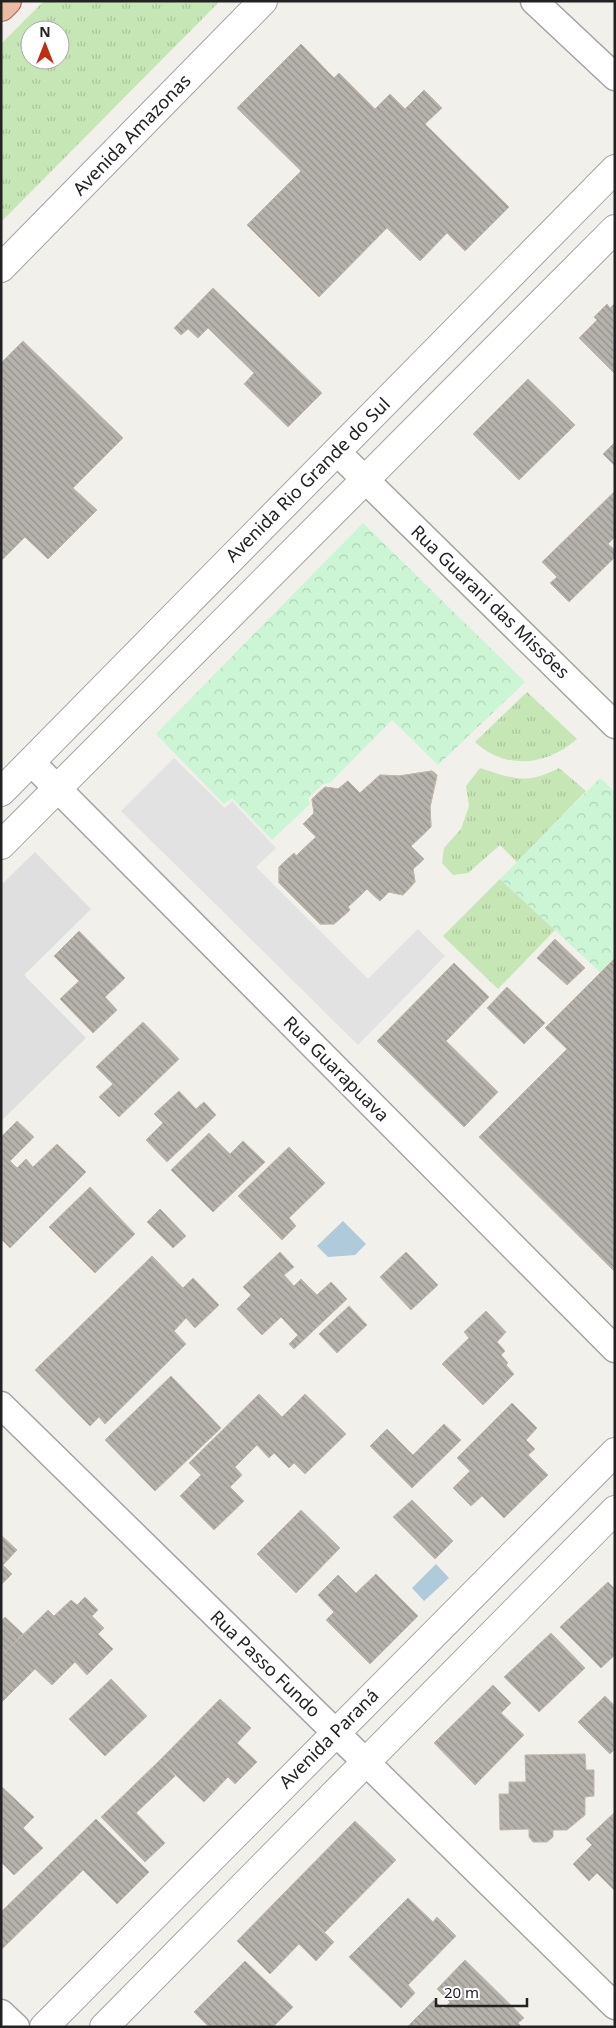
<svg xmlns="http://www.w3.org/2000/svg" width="616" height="2028" viewBox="0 0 616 2028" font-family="'Noto Sans',sans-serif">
	<defs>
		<pattern id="grass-tufts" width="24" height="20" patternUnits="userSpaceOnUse" patternTransform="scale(1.25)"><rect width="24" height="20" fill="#c6e6b5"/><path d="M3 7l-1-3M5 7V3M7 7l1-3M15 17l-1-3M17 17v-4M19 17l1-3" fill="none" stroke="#aac59b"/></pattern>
		<pattern id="park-crowns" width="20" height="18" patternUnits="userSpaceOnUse" patternTransform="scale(1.25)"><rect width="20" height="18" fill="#ccf5d6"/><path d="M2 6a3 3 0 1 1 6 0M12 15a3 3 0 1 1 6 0" fill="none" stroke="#afd2b7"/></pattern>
		<pattern id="building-back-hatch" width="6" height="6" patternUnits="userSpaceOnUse" patternTransform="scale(1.25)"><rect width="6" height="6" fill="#b6b2ac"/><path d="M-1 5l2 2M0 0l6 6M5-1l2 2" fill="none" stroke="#94908c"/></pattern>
	</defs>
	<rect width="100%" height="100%" fill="#f1f0ea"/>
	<polygon fill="#e0dfdf" points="35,852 91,909 24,975 86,1038 1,1121 1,885"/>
	<g fill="url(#grass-tufts)" fill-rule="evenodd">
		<path d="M44 1H220L1 222V44ZM30 30H60V60H30Z"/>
		<path d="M527 692 577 739C547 765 506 771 475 742Z"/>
		<path d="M480 768C514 779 526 785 559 768L586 791 517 862 500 845 468 873 453 875 442 863 444 848 461 829 469 806 466 786Z"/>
		<polygon points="500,879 555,930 498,989 443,936"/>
	</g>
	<g fill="url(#park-crowns)">
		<polygon points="363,523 525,682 438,765 392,720 330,783 323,784 308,798 310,804 272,840 232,798 224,804 156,734"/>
		<polygon points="600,778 615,792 615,958 600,972 500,879"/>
	</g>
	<polygon fill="#e2e2e2" points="174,758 225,808 232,801 276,848 256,867 368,979 418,929 445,956 358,1045 121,811"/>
	<g fill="#afcada">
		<polygon points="343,1221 366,1244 355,1255 328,1257 317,1246"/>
		<polygon points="436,1564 449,1578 424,1601 412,1588"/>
	</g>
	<g fill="url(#building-back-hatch)" stroke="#c2b9ad">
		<polygon points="301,44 334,78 339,73 375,109 390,94 405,109 424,90 442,108 425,124 509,207 465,251 447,233 420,261 387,228 319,297 247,225 301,171 237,108"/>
		<polygon points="213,288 322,393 288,427 244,384 254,373 208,328 198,338 188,329 181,335 174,328"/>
		<polygon points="615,303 615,374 579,338 597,320 594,317 607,304 610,308"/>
		<polygon points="23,341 123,438 73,488 97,510 48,559 25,537 1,561 1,363"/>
		<polygon points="528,379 575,425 519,480 473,434"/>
		<polygon points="615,442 615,466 603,454"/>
		<polygon points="615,491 615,537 608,544 615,550 615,557 569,602 550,583 557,577 542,562"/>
		<polygon points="432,771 437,775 430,807 431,827 411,846 424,859 413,869 415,882 403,895 389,892 380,901 367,889 348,907 350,910 334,924 320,924 279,883 279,867 294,853 296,856 316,837 303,824 314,813 312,799 325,787 338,789 348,781 360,793 380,775 399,776"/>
		<polygon points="432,771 437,775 430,807 431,827 411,846 424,859 413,869 415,882 403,895 389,892 380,901 367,889 348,907 350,910 334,924 320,924 279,883 279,867 294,853 296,856 316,837 303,824 314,813 312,799 325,787 338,789 348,781 360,793 380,775 399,776"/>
		<polygon points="79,931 125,978 105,997 117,1010 93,1033 60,999 79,981 54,956"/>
		<polygon points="555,939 585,968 567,985 537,958"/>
		<polygon points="615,958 615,1272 479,1137 567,1049 545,1028"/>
		<polygon points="454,963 489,997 446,1041 498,1092 464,1127 377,1041"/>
		<polygon points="507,987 545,1023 524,1044 487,1008"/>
		<polygon points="143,1022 179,1059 119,1117 99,1097 113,1084 96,1067"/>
		<polygon points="179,1091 196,1109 204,1102 216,1115 167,1162 146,1140 163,1123 154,1114"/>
		<polygon points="17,1121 34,1137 10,1161 17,1168 26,1159 33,1167 57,1144 86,1172 10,1248 1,1239 1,1137"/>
		<polygon points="209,1133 230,1154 243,1141 265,1162 213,1212 171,1170"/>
		<polygon points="289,1147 325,1183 289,1218 296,1226 282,1240 238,1196"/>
		<polygon points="90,1187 135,1234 95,1273 49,1227"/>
		<polygon points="160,1209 186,1236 173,1248 147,1222"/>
		<polygon points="280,1252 294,1267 284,1275 294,1286 301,1279 317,1295 331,1282 347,1299 294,1349 289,1344 298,1335 281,1317 262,1335 237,1309 251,1295 243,1287"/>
		<polygon points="406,1252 438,1285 411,1310 380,1277"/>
		<polygon points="152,1256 183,1288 193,1278 219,1305 195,1328 186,1318 174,1331 186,1344 105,1424 99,1417 90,1426 35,1370"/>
		<polygon points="349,1306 367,1325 337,1353 319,1334"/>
		<polygon points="486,1311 506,1332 497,1342 505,1351 501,1355 508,1363 506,1365 514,1374 483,1405 442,1364 469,1338 464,1332"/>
		<polygon points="171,1376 221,1428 155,1491 105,1440"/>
		<polygon points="259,1394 282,1417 305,1394 346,1434 305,1474 294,1463 289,1468 274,1453 269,1458 257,1445 235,1467 242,1475 230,1487 244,1501 214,1530 180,1496 201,1475 189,1463"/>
		<polygon points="512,1403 537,1428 526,1440 535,1449 528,1455 548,1475 504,1518 482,1496 471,1506 453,1488 470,1471 457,1458"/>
		<polygon points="444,1424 461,1440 412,1488 370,1446 387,1429 413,1455"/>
		<polygon points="412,1500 453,1541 435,1559 393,1517"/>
		<polygon points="301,1510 340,1548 296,1593 257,1554"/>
		<polygon points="1,1535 17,1550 3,1565 12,1574 1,1585"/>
		<polygon points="376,1574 418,1616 370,1664 326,1620 334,1612 318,1595 338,1575 356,1593"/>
		<polygon points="608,1582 615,1589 615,1655 601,1668 560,1627"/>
		<polygon points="85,1597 98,1610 92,1616 104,1628 98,1634 113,1649 87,1675 75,1662 52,1685 35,1669 1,1703 1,1656 48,1610 54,1616 71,1600 77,1605"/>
		<polygon points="5,1617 23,1634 1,1656 1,1621"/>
		<polygon points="551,1633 585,1668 539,1712 504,1677"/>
		<polygon points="111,1679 147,1716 105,1756 69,1719"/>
		<polygon points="493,1685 511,1703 501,1713 524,1735 475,1785 434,1743"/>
		<polygon points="605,1696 615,1706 615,1749 610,1754 578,1722"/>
		<polygon points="220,1699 251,1728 237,1743 257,1762 235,1784 228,1777 204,1802 160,1760"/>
		<polygon points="585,1754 586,1770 594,1770 594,1796 585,1797 585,1815 567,1830 553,1830 553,1837 547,1842 533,1842 529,1837 529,1829 500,1830 499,1794 509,1794 509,1782 526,1782 525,1755"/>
		<polygon points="160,1760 175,1776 136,1813 165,1843 145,1862 101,1817"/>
		<polygon points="1,1786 34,1817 23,1828 43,1848 14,1875 1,1862"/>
		<polygon points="615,1812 615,1891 597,1873 589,1881 573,1864 592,1845 586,1839"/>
		<polygon points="96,1819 149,1872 117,1904 83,1870 1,1950 1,1912"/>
		<polygon points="355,1821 396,1860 325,1932 284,1893"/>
		<polygon points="284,1893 334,1942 316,1961 299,1944 270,1974 237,1941"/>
		<polygon points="408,1898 433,1922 437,1917 456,1936 408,1985 415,1993 401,2008 349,1957"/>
		<polygon points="465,1960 524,2018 518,2023 522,2027 407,2027 434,2000 443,2009 450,2002 437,1989"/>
		<polygon points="245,1961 293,2007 273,2027 209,2027 194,2012"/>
	</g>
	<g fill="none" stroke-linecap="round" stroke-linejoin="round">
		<g stroke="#a3a3a3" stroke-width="29">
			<g id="minor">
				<polyline points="534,1 615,77"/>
				<polyline points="337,452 615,725"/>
				<polyline points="31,762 615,1349"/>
				<polyline points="1,1405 615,2006"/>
				<polyline points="1,2013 16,2027"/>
			</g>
		</g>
		<g stroke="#a3a3a3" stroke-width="30">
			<g id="tertiary">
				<polyline points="1,268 263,1"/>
				<polyline points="1,792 615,169"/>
				<polyline points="1,845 615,229"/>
				<polyline points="44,2027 615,1452"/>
				<polyline points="104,2027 615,1510"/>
			</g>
		</g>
		<g stroke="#cc3a56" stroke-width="30">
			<polyline id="trunk" points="1,7 7,1"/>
		</g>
		<use href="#minor" stroke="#fff" stroke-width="26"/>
		<use href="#tertiary" stroke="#fff" stroke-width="28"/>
		<use href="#trunk" stroke="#eabca4" stroke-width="28"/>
	</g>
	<g text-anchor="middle" stroke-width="5" stroke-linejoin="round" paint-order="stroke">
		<g font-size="18" fill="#222" stroke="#fff">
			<text transform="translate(132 135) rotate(-46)" y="6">Avenida Amazonas</text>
			<text transform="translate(308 480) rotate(-45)" y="6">Avenida Rio Grande do Sul</text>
			<text transform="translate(490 602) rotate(44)" y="6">Rua Guarani das Missões</text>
			<text transform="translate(336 1069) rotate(45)" y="6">Rua Guarapuava</text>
			<text transform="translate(265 1664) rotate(44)" y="6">Rua Passo Fundo</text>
			<text transform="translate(329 1739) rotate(-45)" y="6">Avenida Paraná</text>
		</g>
	</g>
	<rect width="616" height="2028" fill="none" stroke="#222222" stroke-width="5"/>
	<g transform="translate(45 45)"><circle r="24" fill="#ffffff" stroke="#a7a7a7"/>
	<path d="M0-4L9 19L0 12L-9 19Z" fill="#c02d13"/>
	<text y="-8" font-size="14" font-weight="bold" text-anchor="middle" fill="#222222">N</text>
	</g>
	<path d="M436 1998v8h91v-8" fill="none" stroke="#222222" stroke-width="2.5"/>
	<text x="444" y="1998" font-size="15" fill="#222222" stroke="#ffffff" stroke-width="4" paint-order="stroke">20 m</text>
</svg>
